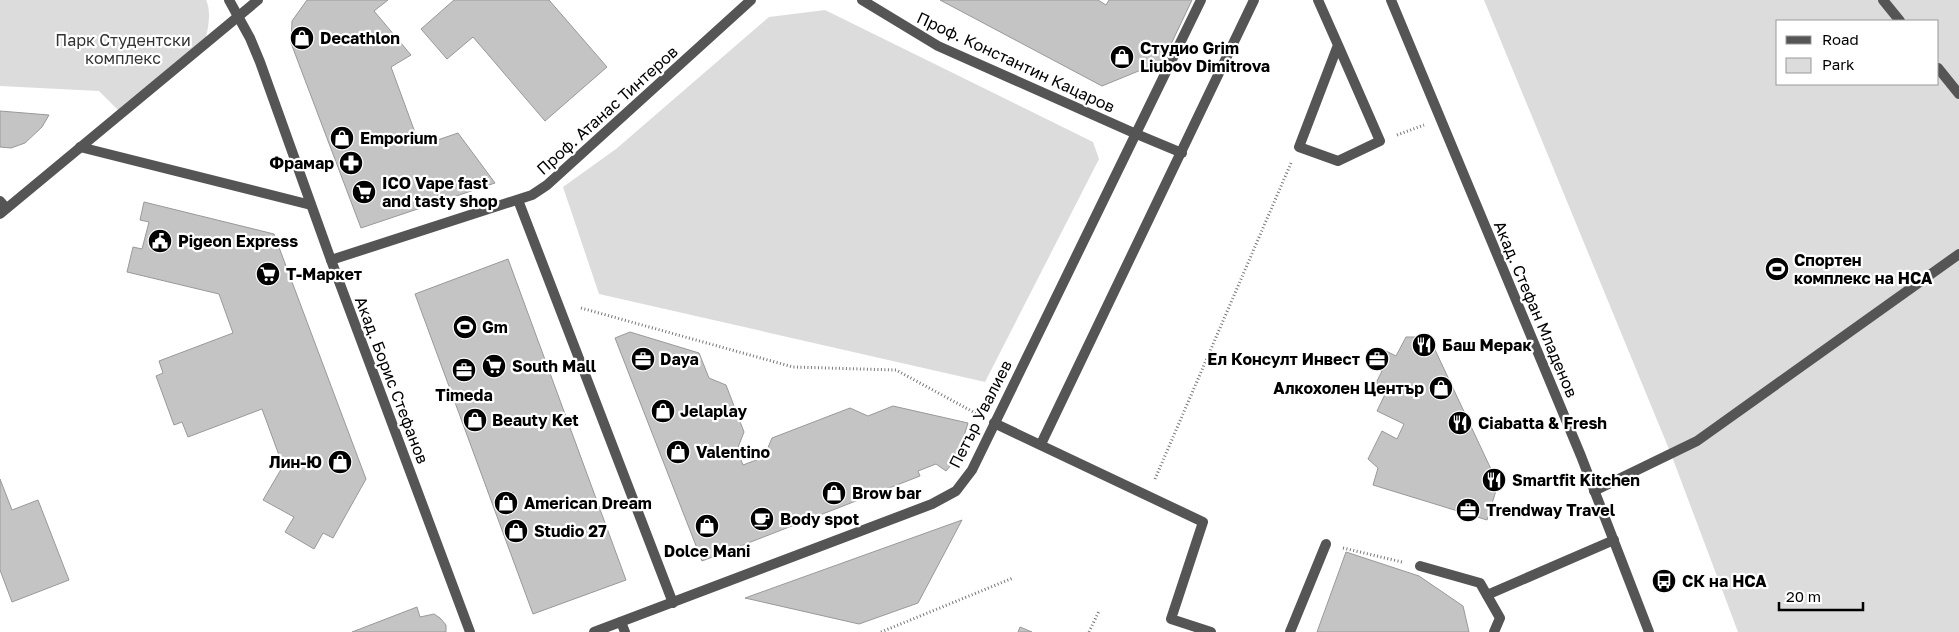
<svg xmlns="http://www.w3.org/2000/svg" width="1959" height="632" viewBox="0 0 1959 632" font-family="'Golos Text',sans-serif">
	<rect width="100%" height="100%" fill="#fff"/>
	<g fill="#dcdcdc" fill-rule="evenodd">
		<path d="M0 0H206C212 12 208 33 203 46 200 54 134 104 122 114L99 91 0 86Z"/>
		<path d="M1484 0H1959V632H1738L1671 454ZM1778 21H1938V84H1778Z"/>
		<polygon points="825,10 1093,142 1099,159 985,382 599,294 563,187 616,149 769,17"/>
	</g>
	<g fill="#c4c4c4" stroke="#999">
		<polygon points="307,0 388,0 374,11 411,55 391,67 420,146 458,133 495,183 361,228 291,43 292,21"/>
		<polygon points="454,0 549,0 607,67 545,121 473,37 447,59 421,29"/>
		<polygon points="940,0 1098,0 1106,5 1109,0 1192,0 1163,61 1102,86"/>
		<polygon points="0,111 49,115 42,127 25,143 11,148 0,147"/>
		<polygon points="144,202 274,234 366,479 333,538 323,533 314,549 285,532 294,517 263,500 283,466 262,409 188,437 182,422 174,425 156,376 163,373 159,361 233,333 219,294 127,272 133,247 142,249 149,222 140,220"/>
		<polygon points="508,259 626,580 533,614 415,294"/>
		<polygon points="630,332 699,353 709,378 726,385 744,432 737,450 743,465 764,457 772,438 850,408 868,416 893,406 968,423 957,458 946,471 936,464 918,471 920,476 702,561 615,338"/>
		<polygon points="1406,337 1429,337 1498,484 1487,520 1373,485 1378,468 1368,459 1382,431 1397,439 1404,424 1377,411 1388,388 1376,383 1382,371 1373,367 1382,349 1396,356"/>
		<polygon points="0,479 12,510 38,500 69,580 12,602 0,570"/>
		<polygon points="962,520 918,603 859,624 745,598"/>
		<polygon points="1346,552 1419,576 1463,606 1469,632 1317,632"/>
		<polygon points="417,607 420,617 434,614 440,618 446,625 446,632 352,632"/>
		<polygon points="1020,627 1032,632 1018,632"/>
	</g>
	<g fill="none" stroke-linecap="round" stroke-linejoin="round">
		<g stroke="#777" stroke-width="3" stroke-dasharray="1 2.5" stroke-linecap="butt">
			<polyline points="1397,135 1424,125"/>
			<polyline points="581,308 793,367 896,370 977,414"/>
			<polyline points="1155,479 1291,163"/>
			<polyline points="1343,548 1402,562"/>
			<polyline points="881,632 1013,578"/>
			<polyline points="1089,632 1099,611"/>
		</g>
		<g stroke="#555" stroke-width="10">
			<polyline points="1318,0 1338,45 1299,147 1338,161 1380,141 1338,45"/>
			<polyline points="1883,0 1900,21"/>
			<polyline points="1938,68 1959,94"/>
			<polyline points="1134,133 1182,153"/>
			<polyline points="0,201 6,208"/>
			<polyline points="994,423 1203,522 1171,619 1211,632"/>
			<polyline points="1041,444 1254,0"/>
			<polyline points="1594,491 1697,441 1959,254"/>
			<polyline points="1420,566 1480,583 1500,618 1494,632"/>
			<polyline points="1487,595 1614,540"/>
			<polyline points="621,622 625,632"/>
			<polyline points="1290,632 1326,544"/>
		</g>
		<g stroke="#555" stroke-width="10">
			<polyline points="862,0 938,46 1134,133"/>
			<polyline points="80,147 311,205"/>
			<polyline points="518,200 673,603"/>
			<polyline points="0,214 258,0"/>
			<polyline points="331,260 532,195 547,185 751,0"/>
			<polyline points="594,632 932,504 956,491 972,470 1201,0"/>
		</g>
		<g stroke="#555" stroke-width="10">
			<polyline points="229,0 250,38 260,62 331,260 470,632"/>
			<polyline points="1391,0 1581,456 1649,632"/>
		</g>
	</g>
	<defs>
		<g id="shop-disc" transform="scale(1.25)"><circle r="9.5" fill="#000" stroke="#fff"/><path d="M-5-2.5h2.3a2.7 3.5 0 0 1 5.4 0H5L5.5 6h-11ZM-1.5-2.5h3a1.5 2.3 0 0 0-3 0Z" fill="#fff"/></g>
		<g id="pharmacy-disc" transform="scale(1.25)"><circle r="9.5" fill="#000" stroke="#fff"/><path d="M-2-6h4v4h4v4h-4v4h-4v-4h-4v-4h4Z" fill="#fff"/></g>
		<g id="supermarket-disc" transform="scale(1.25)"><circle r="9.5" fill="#000" stroke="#fff"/><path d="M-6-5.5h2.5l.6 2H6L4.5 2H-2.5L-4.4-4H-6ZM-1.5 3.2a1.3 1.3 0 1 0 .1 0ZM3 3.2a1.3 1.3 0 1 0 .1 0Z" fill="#fff"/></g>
		<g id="civic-disc" transform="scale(1.25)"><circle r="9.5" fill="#000" stroke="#fff"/><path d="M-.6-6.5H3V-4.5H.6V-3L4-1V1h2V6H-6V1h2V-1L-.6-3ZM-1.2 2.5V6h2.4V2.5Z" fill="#fff"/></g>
		<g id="stadium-disc" transform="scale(1.25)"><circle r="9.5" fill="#000" stroke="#fff"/><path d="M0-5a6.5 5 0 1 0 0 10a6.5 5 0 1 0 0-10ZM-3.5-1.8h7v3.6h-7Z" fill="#fff"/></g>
		<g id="restaurant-disc" transform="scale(1.25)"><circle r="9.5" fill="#000" stroke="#fff"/><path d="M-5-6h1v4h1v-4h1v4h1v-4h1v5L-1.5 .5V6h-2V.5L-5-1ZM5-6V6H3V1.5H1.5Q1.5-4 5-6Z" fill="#fff"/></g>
		<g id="office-disc" transform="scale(1.25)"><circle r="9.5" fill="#000" stroke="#fff"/><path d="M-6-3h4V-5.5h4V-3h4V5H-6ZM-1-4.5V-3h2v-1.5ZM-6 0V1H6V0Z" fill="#fff"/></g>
		<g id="cafe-disc" transform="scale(1.25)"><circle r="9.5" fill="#000" stroke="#fff"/><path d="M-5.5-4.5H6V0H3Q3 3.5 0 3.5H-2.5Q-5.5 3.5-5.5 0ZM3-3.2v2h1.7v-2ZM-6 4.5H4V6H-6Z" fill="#fff"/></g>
		<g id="bus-disc" transform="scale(1.25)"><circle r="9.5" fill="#000" stroke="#fff"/><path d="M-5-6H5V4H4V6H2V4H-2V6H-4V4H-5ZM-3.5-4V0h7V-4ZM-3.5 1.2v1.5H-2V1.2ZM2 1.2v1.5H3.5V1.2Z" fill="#fff"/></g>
	</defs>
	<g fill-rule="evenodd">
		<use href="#shop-disc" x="302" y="38"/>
		<use href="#shop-disc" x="1122" y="57"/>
		<use href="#shop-disc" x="342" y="138"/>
		<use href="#pharmacy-disc" x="351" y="163"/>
		<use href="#supermarket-disc" x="364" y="192"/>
		<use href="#civic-disc" x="160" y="241"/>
		<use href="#stadium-disc" x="1777" y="269"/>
		<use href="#supermarket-disc" x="268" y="274"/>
		<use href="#stadium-disc" x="465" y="327"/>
		<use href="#restaurant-disc" x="1424" y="345"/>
		<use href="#office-disc" x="643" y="359"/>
		<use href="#office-disc" x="1377" y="359"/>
		<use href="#supermarket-disc" x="494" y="366"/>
		<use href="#office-disc" x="464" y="370"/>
		<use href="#shop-disc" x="1441" y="388"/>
		<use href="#shop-disc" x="663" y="411"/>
		<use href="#shop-disc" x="475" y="420"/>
		<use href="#restaurant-disc" x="1460" y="423"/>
		<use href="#shop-disc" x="678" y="452"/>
		<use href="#shop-disc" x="340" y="462"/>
		<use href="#restaurant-disc" x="1494" y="480"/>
		<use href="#shop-disc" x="834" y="493"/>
		<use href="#shop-disc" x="506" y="503"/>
		<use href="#office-disc" x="1468" y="510"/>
		<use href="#cafe-disc" x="762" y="519"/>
		<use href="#shop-disc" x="707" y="526"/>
		<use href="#shop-disc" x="516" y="531"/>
		<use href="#bus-disc" x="1664" y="581"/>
	</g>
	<g text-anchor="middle" stroke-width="4.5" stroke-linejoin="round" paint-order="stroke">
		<g font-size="16" font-weight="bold" fill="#000" stroke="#fff" text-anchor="start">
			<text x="320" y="44">Decathlon</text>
			<text x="1140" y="54">Студио Grim<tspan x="1140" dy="18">Liubov Dimitrova</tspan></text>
			<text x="360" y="144">Emporium</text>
			<text x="334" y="169" text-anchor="end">Фрамар</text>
			<text x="382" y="189">ICO Vape fast<tspan x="382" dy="18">and tasty shop</tspan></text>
			<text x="178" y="247">Pigeon Express</text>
			<text x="1794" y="266">Спортен<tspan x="1794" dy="18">комплекс на НСА</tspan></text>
			<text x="286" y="280">Т-Маркет</text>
			<text x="482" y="333">Gm</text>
			<text x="1442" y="351">Баш Мерак</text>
			<text x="660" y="365">Daya</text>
			<text x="1360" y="365" text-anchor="end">Ел Консулт Инвест</text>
			<text x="512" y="372">South Mall</text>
			<text x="1424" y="394" text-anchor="end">Алкохолен Център</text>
			<text x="464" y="401" text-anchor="middle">Timeda</text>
			<text x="680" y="417">Jelaplay</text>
			<text x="492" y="426">Beauty Ket</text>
			<text x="1478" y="429">Ciabatta &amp; Fresh</text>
			<text x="696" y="458">Valentino</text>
			<text x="322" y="468" text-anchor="end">Лин-Ю</text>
			<text x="1512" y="486">Smartfit Kitchen</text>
			<text x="852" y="499">Brow bar</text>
			<text x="524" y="509">American Dream</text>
			<text x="1486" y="516">Trendway Travel</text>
			<text x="780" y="525">Body spot</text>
			<text x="534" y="537">Studio 27</text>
			<text x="707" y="557" text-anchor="middle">Dolce Mani</text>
			<text x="1682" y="587">СК на НСА</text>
		</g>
		<g font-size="16" fill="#333" stroke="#fff">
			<text x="123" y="46">Парк Студентски<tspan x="123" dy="18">комплекс</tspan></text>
		</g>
		<g font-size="16" fill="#000" stroke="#fff">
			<text transform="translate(1016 62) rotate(25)" y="6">Проф. Константин Кацаров</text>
			<text transform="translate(607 110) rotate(-42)" y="6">Проф. Атанас Тинтеров</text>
			<text transform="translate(1536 309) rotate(67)" y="6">Акад. Стефан Младенов</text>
			<text transform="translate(392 380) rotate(69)" y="6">Акад. Борис Стефанов</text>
			<text transform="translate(980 414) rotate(-63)" y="6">Петър Увалиев</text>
		</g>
	</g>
	<rect x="1776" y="20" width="162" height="65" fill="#ffffff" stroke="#999999"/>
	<rect x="1786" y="36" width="25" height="8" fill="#555555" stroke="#999999"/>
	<text x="1822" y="45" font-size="15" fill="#000000">Road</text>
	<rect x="1786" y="58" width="25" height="15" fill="#dcdcdc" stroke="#999999"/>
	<text x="1822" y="70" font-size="15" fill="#000000">Park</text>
	<path d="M1779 602v8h84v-8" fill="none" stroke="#000000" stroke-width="2.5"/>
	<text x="1786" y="602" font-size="15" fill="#000000" stroke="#ffffff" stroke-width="4" paint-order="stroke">20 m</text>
</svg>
